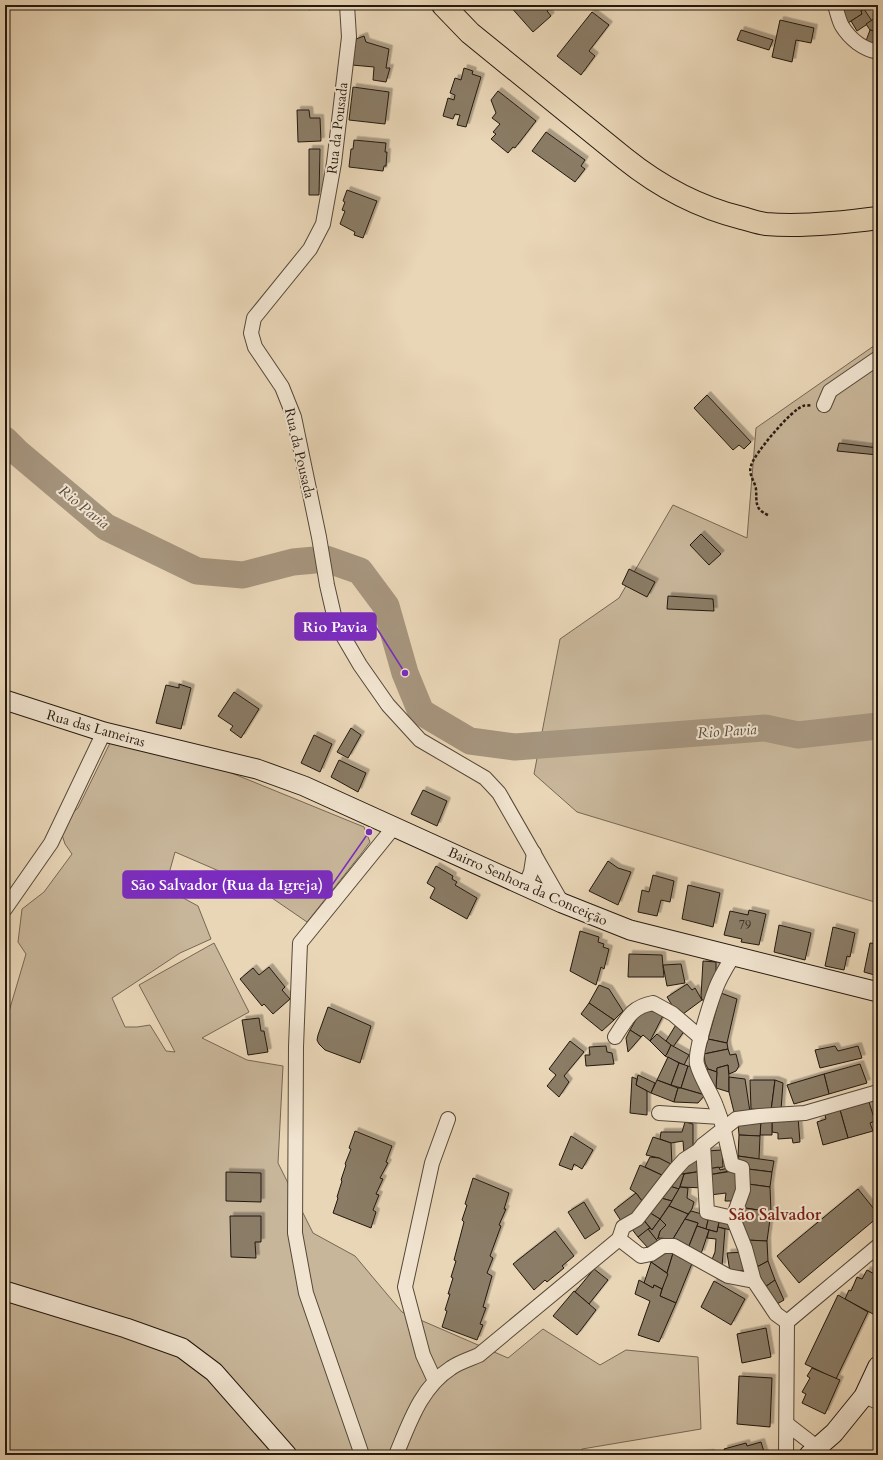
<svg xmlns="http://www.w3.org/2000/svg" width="883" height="1460" viewBox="0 0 883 1460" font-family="Cardo,serif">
	<defs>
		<filter id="shadow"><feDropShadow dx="3.5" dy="-3.5" stdDeviation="0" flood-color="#0004"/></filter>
	</defs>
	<rect width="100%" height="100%" fill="#e9d6b7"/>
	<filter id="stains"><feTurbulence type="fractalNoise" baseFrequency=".005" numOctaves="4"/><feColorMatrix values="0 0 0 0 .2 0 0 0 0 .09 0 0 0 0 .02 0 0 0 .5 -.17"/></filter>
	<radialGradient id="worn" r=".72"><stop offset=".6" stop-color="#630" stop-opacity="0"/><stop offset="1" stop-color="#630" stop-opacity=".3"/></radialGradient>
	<g fill="#c8b69a" stroke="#766754">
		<polygon points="878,343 878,903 577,812 534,774 560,639 619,598 673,505 747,538 756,428"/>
		<polygon points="110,743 212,765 364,827 370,842 361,854 307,922 256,887 175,852 165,888 198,906 211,939 180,953 112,998 125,1027 137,1027 150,1025 166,1051 175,1052 139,985 214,943 249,1012 202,1038 247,1060 283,1066 278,1163 313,1233 355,1256 402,1312 508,1358 543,1329 600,1365 626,1350 698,1357 701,1429 582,1449 582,1455 5,1455 5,1025 26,954 18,942 22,909 44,892 72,854 65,844 62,835 70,815 78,808"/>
	</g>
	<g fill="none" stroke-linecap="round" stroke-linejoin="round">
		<polyline stroke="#a6957e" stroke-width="27" points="5,440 17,452 106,527 197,571 243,575 293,562 326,559 360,571 386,606 405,673 421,712 470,741 515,747 765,728 798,735 878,726"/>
	</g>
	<g fill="#8a7b66" stroke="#24180e" filter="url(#shadow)">
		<polygon points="306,5 317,5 309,10"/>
		<polygon points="509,5 554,5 547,11 551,16 533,32"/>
		<polygon points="845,5 860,5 862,14 848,23 840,9"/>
		<polygon points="866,5 878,5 878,10 866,6"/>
		<polygon points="864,9 872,21 857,31 851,21 862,14 861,11"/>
		<polygon points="592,12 609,25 589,51 595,56 581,75 557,56"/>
		<polygon points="875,18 878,22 878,32 870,30 866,24"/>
		<polygon points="780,20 814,28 811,43 796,40 792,62 772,57"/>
		<polygon points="741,30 773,40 769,50 737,40"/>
		<polygon points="870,30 878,32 878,45 866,41"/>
		<polygon points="364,36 366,42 389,49 386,68 390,68 386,82 373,80 374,67 352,65 356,39"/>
		<polygon points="464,68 473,71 472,74 481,77 466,127 457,125 460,115 455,114 453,119 443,116 448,98 454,100 455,95 450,93 455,78 461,80"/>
		<polygon points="353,87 389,92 385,124 349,120"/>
		<polygon points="498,91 536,121 515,148 513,147 508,153 491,139 496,134 493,132 500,124 492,118 496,113 491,100"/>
		<polygon points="297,110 309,110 310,118 320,118 321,141 298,142"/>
		<polygon points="546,132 585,160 581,166 585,169 575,182 532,151"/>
		<polygon points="354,140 386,143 385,152 387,152 386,166 384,166 383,171 349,167 351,149 353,149"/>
		<polygon points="309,149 320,149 319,195 309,195"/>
		<polygon points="347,190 377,201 363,238 354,235 355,232 340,224 345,211 342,210 345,202 343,201"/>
		<polygon points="707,395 751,442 744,449 739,445 733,450 694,408"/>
		<polygon points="839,443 878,448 878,455 837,451"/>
		<polygon points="701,534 721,554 709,565 690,545"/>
		<polygon points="629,569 655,582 647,597 622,584"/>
		<polygon points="668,596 713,599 714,611 667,609"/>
		<polygon points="179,684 191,688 181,729 156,723 166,685 179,688"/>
		<polygon points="234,692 259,709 241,738 230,730 233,726 218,716"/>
		<polygon points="351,728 361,735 348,758 337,752"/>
		<polygon points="314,735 332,744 320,772 301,763"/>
		<polygon points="339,760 366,773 358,792 331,777"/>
		<polygon points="423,790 447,801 437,826 411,814"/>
		<polygon points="608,861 618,868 631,872 618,905 589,891"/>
		<polygon points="436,866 453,876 452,879 457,882 455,885 477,898 467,919 430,898 435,888 427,883"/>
		<polygon points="653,875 674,881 670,902 661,900 657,916 638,912 642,890 649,892"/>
		<polygon points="688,885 720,893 713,927 682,919"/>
		<polygon points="749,910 766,914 759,945 741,942 742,939 724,935 730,911 748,915"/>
		<polygon points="779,925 811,933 805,960 774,952"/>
		<polygon points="833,927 855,933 850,957 847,956 844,970 825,966"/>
		<polygon points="580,931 599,937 598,942 604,944 603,947 609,949 604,969 601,967 596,985 570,971"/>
		<polygon points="870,943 878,944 878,976 864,972"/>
		<polygon points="629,954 662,955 664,977 628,977"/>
		<polygon points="703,961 716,962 716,983 710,1001 702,1000 701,996"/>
		<polygon points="681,964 685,983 667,986 663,965"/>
		<polygon points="269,967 285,987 282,990 290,999 273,1014 264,1004 262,1006 240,979 253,968 259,975"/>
		<polygon points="687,984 692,990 695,988 702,1000 679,1017 667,997"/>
		<polygon points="599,985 609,989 623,1011 614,1020 589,1003"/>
		<polygon points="721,993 737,999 727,1043 708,1039"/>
		<polygon points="589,1003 614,1020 602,1031 581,1014"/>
		<polygon points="328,1007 371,1026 360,1063 325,1050 319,1044 317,1040 318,1035"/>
		<polygon points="642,1009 664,1014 650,1041 643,1035 641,1037 630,1030"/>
		<polygon points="259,1018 261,1031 264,1031 268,1052 248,1055 242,1020"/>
		<polygon points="677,1023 685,1030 673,1047 666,1041"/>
		<polygon points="630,1030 641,1037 628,1052 626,1038"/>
		<polygon points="657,1034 671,1045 667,1054 665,1056 650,1041"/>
		<polygon points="708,1039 727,1043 728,1049 704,1054"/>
		<polygon points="570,1041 584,1052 564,1076 569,1082 559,1097 547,1086 556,1075 549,1069"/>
		<polygon points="671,1045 689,1055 684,1065 665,1056 667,1054"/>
		<polygon points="606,1046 607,1052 612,1053 614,1064 586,1066 585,1055 590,1055 589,1047"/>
		<polygon points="835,1046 838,1051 858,1046 862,1058 820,1068 815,1050"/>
		<polygon points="728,1049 730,1055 736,1054 739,1066 736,1071 729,1074 728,1065 717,1068 717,1072 708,1069 705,1063 704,1054"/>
		<polygon points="668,1057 679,1063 671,1085 657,1080"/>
		<polygon points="679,1063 688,1066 681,1088 671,1085"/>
		<polygon points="860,1064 867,1083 829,1094 824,1074"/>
		<polygon points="728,1065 729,1077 729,1092 716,1088 717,1068"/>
		<polygon points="688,1066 697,1069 705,1095 681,1088"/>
		<polygon points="708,1069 717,1072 716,1088 705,1073"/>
		<polygon points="824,1074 829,1094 794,1104 787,1085"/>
		<polygon points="638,1075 655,1083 651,1093 636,1085"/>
		<polygon points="632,1077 637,1079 636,1085 647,1091 647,1115 630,1113"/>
		<polygon points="729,1077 745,1079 750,1112 735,1116 729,1092"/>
		<polygon points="657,1080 678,1088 674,1102 651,1093"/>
		<polygon points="750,1080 775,1080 771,1111 751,1109"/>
		<polygon points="775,1080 783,1083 781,1110 771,1111"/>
		<polygon points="678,1088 681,1088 705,1095 698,1103 674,1102"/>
		<polygon points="869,1102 875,1121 870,1123 873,1131 848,1138 840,1110"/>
		<polygon points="840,1110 848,1138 823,1145 817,1122 826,1119 825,1115"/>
		<polygon points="798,1117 800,1142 793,1143 792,1138 778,1139 778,1133 772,1132 772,1118"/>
		<polygon points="761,1118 772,1118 772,1135 760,1135"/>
		<polygon points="761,1121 760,1136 739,1135 738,1124"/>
		<polygon points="685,1122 693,1124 693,1151 684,1154 683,1141 671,1143 660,1139 661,1132 682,1132"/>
		<polygon points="355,1131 392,1146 386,1162 388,1163 380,1178 383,1179 376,1194 379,1195 373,1210 376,1212 371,1228 333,1213 338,1198 337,1197 342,1181 341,1180 346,1165 345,1164 351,1149 349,1148"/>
		<polygon points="739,1135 760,1136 759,1159 738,1156"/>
		<polygon points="571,1136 593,1150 582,1169 574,1164 572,1170 559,1165"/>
		<polygon points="653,1137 671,1143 672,1165 659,1158 646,1155"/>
		<polygon points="722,1150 723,1167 708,1169 707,1151"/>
		<polygon points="878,1151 878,1185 874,1185 878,1164 875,1163"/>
		<polygon points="738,1156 774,1161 772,1172 748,1169 748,1164 740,1163"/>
		<polygon points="650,1157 659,1158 675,1166 666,1177 645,1167"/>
		<polygon points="700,1158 703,1171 681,1174 680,1172 690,1161"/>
		<polygon points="640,1165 666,1177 645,1205 636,1193 630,1189"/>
		<polygon points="719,1167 720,1170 728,1168 730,1171 708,1175 708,1169"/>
		<polygon points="748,1169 772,1172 770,1187 748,1184"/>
		<polygon points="739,1170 737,1201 725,1201 726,1193 710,1195 708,1175"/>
		<polygon points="703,1171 705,1188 680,1187 684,1174"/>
		<polygon points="226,1172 261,1173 261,1202 226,1201"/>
		<polygon points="680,1172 681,1174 684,1174 679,1189 666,1185"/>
		<polygon points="473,1178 509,1193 504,1209 506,1209 499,1225 501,1226 490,1256 493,1258 487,1273 492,1276 483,1307 486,1308 480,1324 483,1325 477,1340 442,1327 447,1311 445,1310 450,1294 448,1294 453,1278 451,1277 456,1261 454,1260 464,1222 462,1220 467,1205 465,1204"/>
		<polygon points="748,1184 770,1187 771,1212 739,1207"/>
		<polygon points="666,1185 679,1189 672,1201 657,1197"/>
		<polygon points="680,1187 688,1188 687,1198 694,1202 692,1209 688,1214 669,1206"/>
		<polygon points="858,1189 878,1214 878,1217 799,1283 777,1256"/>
		<polygon points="636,1193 645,1205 623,1224 614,1210"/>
		<polygon points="657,1197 672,1201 660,1219 647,1211"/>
		<polygon points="584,1202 600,1229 585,1239 568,1212"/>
		<polygon points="669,1206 688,1214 673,1239 658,1238 660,1231 666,1225 660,1219"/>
		<polygon points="739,1207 771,1212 767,1241 746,1240 738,1217"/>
		<polygon points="647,1211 660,1219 652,1230 642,1218"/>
		<polygon points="691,1211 709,1216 706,1229 697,1226 698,1223 685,1219"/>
		<polygon points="230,1216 261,1216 261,1242 255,1242 256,1258 231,1257"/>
		<polygon points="709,1216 720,1218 717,1232 706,1229"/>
		<polygon points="642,1218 650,1228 638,1237 631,1228"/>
		<polygon points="720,1218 731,1221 731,1230 718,1227"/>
		<polygon points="660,1219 666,1225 660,1231 658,1238 656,1240 648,1229 650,1228 652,1230"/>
		<polygon points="685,1219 698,1223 689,1246 673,1239"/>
		<polygon points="697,1226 709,1230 701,1254 689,1246"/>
		<polygon points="718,1227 725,1229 722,1267 711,1262 715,1252 716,1239 707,1238 709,1230 717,1232"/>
		<polygon points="648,1229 659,1243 649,1249 638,1237"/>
		<polygon points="555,1231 574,1256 562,1266 564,1268 547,1282 545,1280 534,1290 513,1264"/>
		<polygon points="746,1240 767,1241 768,1261 755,1268"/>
		<polygon points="674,1250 667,1273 651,1262 658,1254"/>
		<polygon points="674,1250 693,1261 676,1303 660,1296"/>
		<polygon points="745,1252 748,1270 730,1272 727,1253"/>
		<polygon points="768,1261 775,1280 765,1287 755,1268"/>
		<polygon points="651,1262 668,1274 662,1289 654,1285 653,1288 644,1283"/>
		<polygon points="594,1269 608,1280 589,1304 575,1292"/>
		<polygon points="867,1270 878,1276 878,1304 873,1314 845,1299 849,1290 851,1291 857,1277 862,1279"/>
		<polygon points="639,1280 653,1288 654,1285 662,1289 660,1296 676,1303 659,1342 638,1335 650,1301 635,1294"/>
		<polygon points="775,1280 784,1300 777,1304 765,1287"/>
		<polygon points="714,1281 745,1299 731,1325 701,1307"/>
		<polygon points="574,1291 596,1310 577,1335 553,1316"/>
		<polygon points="838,1295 868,1312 836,1379 805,1364"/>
		<polygon points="766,1328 771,1357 742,1363 737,1334"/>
		<polygon points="812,1368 840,1380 825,1414 802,1403 806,1394 802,1392 810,1378 807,1376"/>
		<polygon points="739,1376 772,1378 770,1427 737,1424"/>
		<polygon points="761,1442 765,1455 725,1455 724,1449 746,1443 747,1446"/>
		<polygon points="711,1453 711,1455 687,1455"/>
	</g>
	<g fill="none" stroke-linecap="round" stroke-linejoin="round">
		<g stroke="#554838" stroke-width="16">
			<g id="street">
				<polyline points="347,5 349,37 334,163 323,224 310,249 254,318 251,333 255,347 282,387 294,417 319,537 327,585 336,624 360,665 388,705 420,740 485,778 499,793 562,903"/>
				<path d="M835 5C837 12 839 21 842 26 850 39 863 49 878 52"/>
				<polyline points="824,405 830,391 878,358"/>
				<polyline points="525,886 531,872 534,853"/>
				<polyline points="5,909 51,843 104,732"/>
				<path d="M733 956C727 966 720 977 716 988 711 1001 694 1053 697 1064 701 1079 711 1092 716 1106 724 1125 727 1145 732 1165L742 1168 743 1190 733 1218 745 1248 754 1281"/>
				<path d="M615 1037C627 1019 631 1007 653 1003L673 1014 701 1038"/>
				<polyline points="659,1113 720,1117"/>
				<polyline points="703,1145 707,1212 733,1218"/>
				<polyline points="619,1239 623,1227 637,1219 675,1170 684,1160 698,1151 703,1145 736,1119 759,1116 805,1113 878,1092"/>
				<polyline points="435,1381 423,1355 405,1287 432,1163 448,1119"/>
				<polyline points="864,1396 878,1402"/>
				<polyline points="787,1424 818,1448"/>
				<polyline points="362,1455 306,1293 295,1233 296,1047 300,943 394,827"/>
				<path d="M396 1455C409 1424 421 1387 451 1368 459 1362 470 1359 479 1355L619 1239 641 1256 651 1254 663 1246H674L728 1276 754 1281 776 1314 787 1322"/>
				<polyline points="786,1455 787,1322 878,1246"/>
			</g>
		</g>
		<g stroke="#24180e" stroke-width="21">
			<g id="secondary">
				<polyline points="5,700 104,732 257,769 304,786 562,903 630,930 878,992"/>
				<polyline points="5,1291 126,1328 182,1348 214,1372 287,1455"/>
				<polyline points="809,1455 834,1433 864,1396 878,1366"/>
			</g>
		</g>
		<g stroke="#24180e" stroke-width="24">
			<path id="primary" d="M443 5 470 33 624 158C660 187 697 207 742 218 750 220 758 223 766 224 803 227 841 223 878 218"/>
		</g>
		<path stroke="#24180e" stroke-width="2.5" stroke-dasharray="3 2" stroke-linecap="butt" d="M768 515C754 509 757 502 756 489 755 482 748 474 751 466 753 455 792 409 803 406 805 405 809 406 812 405"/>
		<use href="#street" stroke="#f1e4d0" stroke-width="14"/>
		<use href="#secondary" stroke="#f1e4d0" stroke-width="19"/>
		<use href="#primary" stroke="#e9d6b7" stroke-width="22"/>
	</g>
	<g text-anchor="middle" stroke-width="4" stroke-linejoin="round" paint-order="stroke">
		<g font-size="12" fill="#3e3124">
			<text x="745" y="929">79</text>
		</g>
		<g font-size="14" fill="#24180e" stroke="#f1e4d0">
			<text transform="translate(337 128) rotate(-83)" y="5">Rua da Pousada</text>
			<text transform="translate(300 453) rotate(77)" y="5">Rua da Pousada</text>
			<text transform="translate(96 728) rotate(16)" y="5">Rua das Lameiras</text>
			<text transform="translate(528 886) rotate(24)" y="5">Bairro Senhora da Conceição</text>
		</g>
		<g font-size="15" font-style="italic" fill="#584a3b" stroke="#f1e4d0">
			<text transform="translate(84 507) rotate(39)" y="5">Rio Pavia</text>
			<text transform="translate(727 731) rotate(-4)" y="5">Rio Pavia</text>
		</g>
		<g font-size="16" font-weight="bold" fill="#7a1f14" stroke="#f1e4d0">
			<text x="775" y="1220">São Salvador</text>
		</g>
	</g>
	<path fill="none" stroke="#7b2cbf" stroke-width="1.5" d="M405 673L376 627M369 832L332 885"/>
	<g fill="#7b2cbf" stroke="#f1e4d0" stroke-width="1.5">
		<circle cx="405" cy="673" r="4"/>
		<circle cx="369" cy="832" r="4"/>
	</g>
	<g fill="#7b2cbf" stroke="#7b2cbf" stroke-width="1.5">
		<rect x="295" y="613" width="81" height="27" rx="4"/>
		<rect x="123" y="871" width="209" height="27" rx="4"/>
	</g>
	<g font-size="15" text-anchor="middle" font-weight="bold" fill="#fff">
		<text x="335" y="632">Rio Pavia</text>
		<text x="227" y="890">São Salvador (Rua da Igreja)</text>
	</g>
	<rect width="883" height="1460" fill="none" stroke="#e9d6b7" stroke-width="20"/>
	<rect x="6" y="6" width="871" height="1448" fill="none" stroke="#24180e" stroke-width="2"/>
	<rect x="10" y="10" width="863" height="1440" fill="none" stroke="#24180e"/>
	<rect width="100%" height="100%" filter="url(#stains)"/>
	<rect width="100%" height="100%" fill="url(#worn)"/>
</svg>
